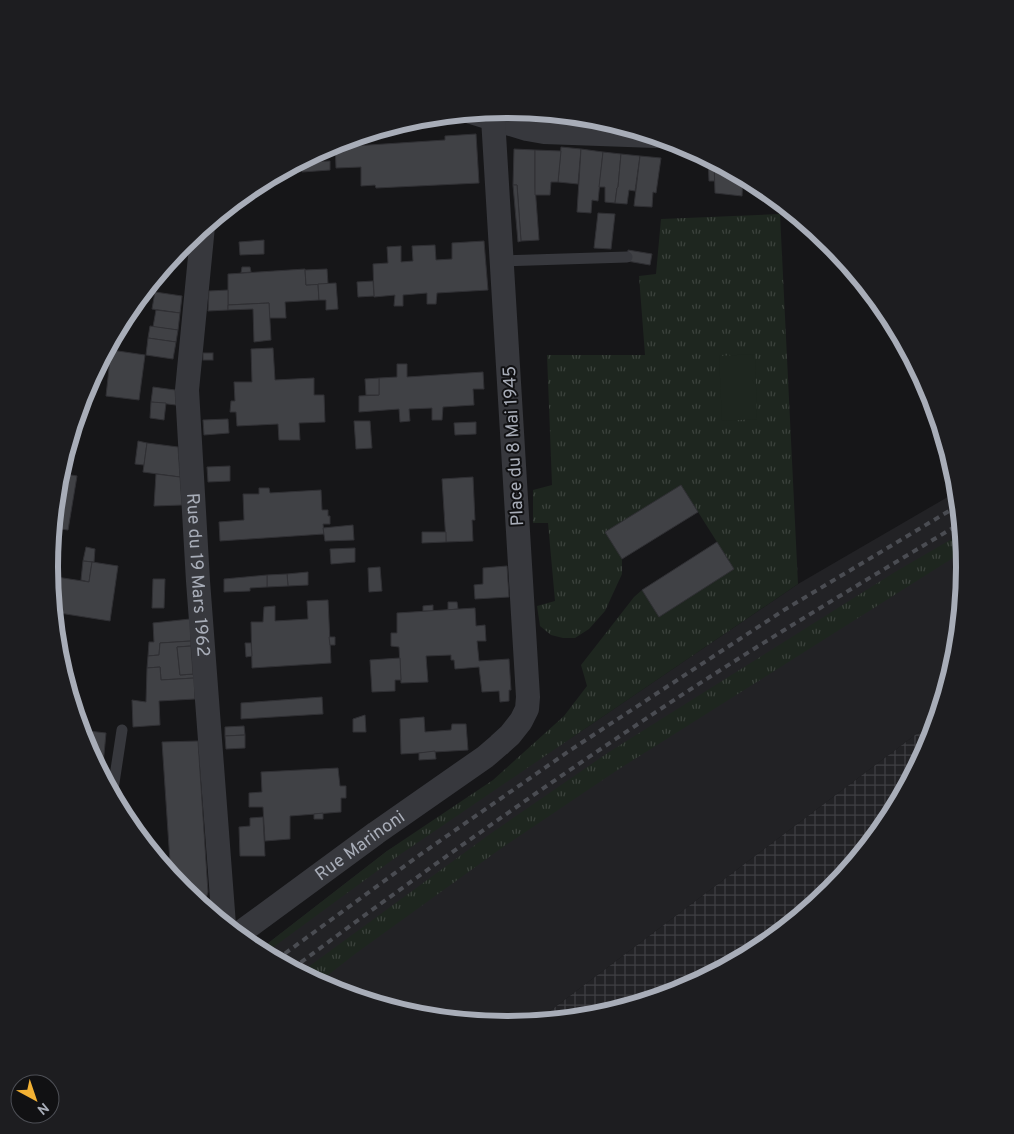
<svg xmlns="http://www.w3.org/2000/svg" width="1014" height="1134" viewBox="0 0 1014 1134" font-family="Overpass,sans-serif">
	<defs>
		<pattern id="industrial-grid" width="8" height="8" patternUnits="userSpaceOnUse" patternTransform="scale(1.25)"><rect width="8" height="8" fill="#222225"/><path d="M0 4h8M4 0v8" fill="none" stroke="#3f3f43"/></pattern>
		<pattern id="grass-tufts" width="24" height="20" patternUnits="userSpaceOnUse" patternTransform="scale(1.25)"><rect width="24" height="20" fill="#1e261f"/><path d="M3 7l-1-3M5 7V3M7 7l1-3M15 17l-1-3M17 17v-4M19 17l1-3" fill="none" stroke="#3c433d"/></pattern>
	</defs>
	<rect width="100%" height="100%" fill="#161618"/>
	<polygon fill="#222225" points="958,491 965,567 956,657 936,722 935,720 534,1023 507,1025 417,1016 331,990 258,951 387,851 577,734 798,584"/>
	<polygon fill="url(#industrial-grid)" points="935,720 936,722 930,743 888,822 831,891 761,948 682,990 596,1016 534,1023"/>
	<g fill="url(#grass-tufts)">
		<polygon points="780,214 798,584 395,858 264,954 258,951 387,851 493,780 564,716 587,686 581,665 634,597 642,590 659,617 734,569 681,485 606,532 622,559 622,574 605,611 589,629 575,638 563,638 551,635 540,626 537,606 555,601 548,523 533,523 533,490 552,485 547,355 645,355 639,276 656,274 661,219"/>
		<polygon points="962,533 964,551 619,769 503,847 355,954 318,983 300,973 490,834 609,752 895,572"/>
	</g>
	<polygon fill="#1e261f" points="755,354 757,419 722,421 719,356"/>
	<g fill="#404145" stroke="#303034">
		<polygon points="476,134 479,183 376,188 375,185 361,186 361,167 336,168 335,143 353,137 354,146 445,140 445,136"/>
		<polygon points="561,147 581,149 578,184 558,182"/>
		<polygon points="514,149 535,150 535,186 539,240 521,241 517,185 513,185"/>
		<polygon points="581,149 603,152 598,201 592,200 591,213 577,212"/>
		<polygon points="535,150 561,151 558,182 551,182 550,195 535,195"/>
		<polygon points="603,152 621,154 618,187 617,188 615,203 605,202 605,187 599,187"/>
		<polygon points="621,154 640,156 635,191 629,190 627,204 615,203 617,188 618,187"/>
		<polygon points="640,156 661,158 656,193 653,192 652,207 634,206"/>
		<polygon points="708,157 714,161 715,181 709,181"/>
		<polygon points="330,161 330,170 302,172 303,162"/>
		<polygon points="714,161 743,176 742,196 715,193"/>
		<polygon points="513,185 517,185 521,241 518,242"/>
		<polygon points="598,213 615,214 611,249 594,248"/>
		<polygon points="264,240 264,254 240,255 239,242"/>
		<polygon points="484,241 488,290 437,293 436,304 427,304 427,293 403,295 403,306 394,306 395,295 374,297 373,264 388,263 387,247 401,246 401,262 413,261 412,246 435,245 436,260 452,259 452,243"/>
		<polygon points="628,250 652,254 650,265 627,261"/>
		<polygon points="242,267 250,267 251,272 241,273"/>
		<polygon points="305,269 306,285 318,284 319,300 285,302 286,318 269,318 269,303 228,305 228,274"/>
		<polygon points="327,269 328,284 306,285 305,270"/>
		<polygon points="373,281 374,296 358,297 357,282"/>
		<polygon points="336,283 338,309 326,310 326,300 319,300 318,284"/>
		<polygon points="228,290 228,310 208,311 209,291"/>
		<polygon points="155,292 182,296 180,313 152,309"/>
		<polygon points="269,303 271,340 254,342 253,309 228,310 228,305"/>
		<polygon points="156,310 180,313 178,330 153,327"/>
		<polygon points="150,326 178,330 176,342 148,338"/>
		<polygon points="148,338 176,342 173,359 146,355"/>
		<polygon points="273,348 275,380 314,378 314,395 324,395 325,422 299,423 300,440 279,440 278,424 237,426 236,412 230,412 231,401 235,401 234,382 252,382 251,349"/>
		<polygon points="111,350 145,355 139,400 106,396"/>
		<rect x="203" y="353" width="10" height="7"/>
		<polygon points="397,364 407,364 407,377 483,372 484,389 473,389 474,405 443,407 442,420 432,420 432,408 409,409 410,421 400,422 399,409 359,412 359,396 379,395 379,378 397,377"/>
		<polygon points="379,378 379,395 366,395 365,379"/>
		<polygon points="153,387 175,390 176,405 151,402"/>
		<polygon points="151,402 166,403 164,420 150,418"/>
		<polygon points="228,419 229,433 204,435 203,420"/>
		<polygon points="354,421 370,421 372,448 356,449"/>
		<polygon points="476,422 476,434 455,435 454,423"/>
		<polygon points="138,441 147,443 144,465 135,464"/>
		<polygon points="147,443 178,447 180,477 143,472"/>
		<polygon points="230,466 230,481 208,482 207,467"/>
		<polygon points="59,473 77,476 68,530 53,528"/>
		<polygon points="156,474 180,477 182,505 154,506"/>
		<polygon points="473,477 475,520 472,520 473,541 446,542 442,479"/>
		<polygon points="681,485 698,512 622,559 605,532"/>
		<polygon points="259,488 269,488 270,493 321,490 322,510 328,510 328,516 330,516 330,524 323,524 324,534 220,541 219,522 244,520 243,494 259,494"/>
		<polygon points="353,525 354,540 325,541 323,528"/>
		<polygon points="422,532 446,532 446,542 422,543"/>
		<polygon points="717,542 734,569 659,617 642,590"/>
		<polygon points="86,547 95,549 94,562 83,561"/>
		<polygon points="355,548 355,562 331,564 330,549"/>
		<polygon points="83,561 92,562 89,582 81,580"/>
		<polygon points="92,562 118,566 110,621 53,612 50,576 89,582"/>
		<polygon points="507,566 509,597 475,599 474,585 483,584 483,568"/>
		<polygon points="380,567 382,591 369,592 368,568"/>
		<polygon points="308,572 308,585 288,586 287,574"/>
		<polygon points="287,574 288,586 267,587 267,575"/>
		<polygon points="267,575 267,587 250,588 250,591 224,592 224,579"/>
		<polygon points="153,579 165,579 164,608 152,608"/>
		<polygon points="328,600 331,663 252,668 251,622 263,622 264,607 275,606 275,621 308,619 307,601"/>
		<polygon points="448,602 457,602 458,609 448,610"/>
		<polygon points="433,605 433,611 423,611 423,606"/>
		<polygon points="475,608 476,626 485,625 486,641 477,641 479,661 509,659 511,690 509,690 509,701 500,702 499,691 482,692 479,667 455,669 454,660 451,660 451,655 426,656 428,682 401,683 399,647 391,646 391,633 397,633 397,613"/>
		<polygon points="190,619 191,641 160,643 159,655 148,656 149,642 154,642 153,623"/>
		<polygon points="329,637 335,637 335,645 330,645"/>
		<polygon points="191,641 191,646 177,647 180,675 193,674 194,678 161,680 160,667 147,668 148,656 159,655 160,643"/>
		<polygon points="245,643 251,643 252,656 246,657"/>
		<polygon points="191,646 193,674 180,675 177,647"/>
		<polygon points="400,658 401,680 395,680 395,691 372,692 370,660"/>
		<polygon points="160,667 161,680 194,678 195,699 159,701 160,725 133,727 132,700 146,702 147,668"/>
		<polygon points="322,697 323,714 241,719 241,703"/>
		<polygon points="365,715 366,732 353,732 353,719"/>
		<polygon points="424,717 425,732 451,730 452,724 466,724 468,750 401,754 400,719"/>
		<polygon points="244,726 245,735 225,736 225,727"/>
		<polygon points="80,730 106,733 102,776 84,742"/>
		<polygon points="245,735 245,748 226,749 225,736"/>
		<polygon points="198,741 208,892 203,908 183,891 171,877 162,742"/>
		<polygon points="435,751 436,759 419,760 419,753"/>
		<polygon points="338,768 340,786 346,786 346,798 341,798 341,812 290,816 290,839 265,841 263,807 249,807 249,793 262,792 261,772"/>
		<polygon points="323,813 323,819 314,819 314,814"/>
		<polygon points="263,817 265,856 240,856 239,827 250,826 250,818"/>
	</g>
	<g fill="none" stroke-linecap="round" stroke-linejoin="round">
		<g stroke="#37383d" stroke-width="11">
			<polyline points="501,261 627,257"/>
			<polyline points="112,796 122,730"/>
		</g>
		<g stroke="#37383d" stroke-width="24">
			<polyline points="471,112 527,129 544,132 656,136"/>
			<path id="s1" d="M203 226 187 390 198 581 224 925"/>
			<path id="s2" d="M237 935 376 833 485 757 499 745 510 735 521 721 527 709 528 697 493 118"/>
		</g>
		<g stroke="#4a4c52" stroke-width="4" stroke-dasharray="6 5" stroke-linecap="butt">
			<polyline points="276,960 421,854 569,751 784,610 959,505"/>
			<path d="M292 969C414 878 538 790 665 706 762 642 861 583 961 523"/>
		</g>
	</g>
	<g text-anchor="middle" stroke-width="4" stroke-linejoin="round" paint-order="stroke">
		<g font-size="18" fill="#a8adb8" stroke="#111113">
			<text transform="translate(513 446) rotate(-93)" y="6">Place du 8 Mai 1945</text>
			<text dy="6" stroke="none"><textPath href="#s1" startOffset="350">Rue du 19 Mars 1962</textPath></text>
			<text dy="6" stroke="none"><textPath href="#s2" startOffset="152">Rue Marinoni</textPath></text>
		</g>
	</g>
	<path d="M0 0H1014V1134H0ZM58 567a449 449 0 1 1 898 0a449 449 0 1 1-898 0Z" fill="#1d1d20" fill-rule="evenodd"/>
	<path fill="none" stroke="#a8adb8" stroke-width="6" d="M58 567a449 449 0 1 1 898 0a449 449 0 1 1-898 0Z"/>
	<g transform="translate(35 1099) rotate(140)"><circle r="24" fill="#111113" stroke="#4d4f55"/>
	<path d="M0-4L9 19L0 12L-9 19Z" fill="#f2b134"/>
	<text y="-8" font-size="14" font-weight="bold" text-anchor="middle" fill="#a8adb8">N</text>
	</g>
</svg>
